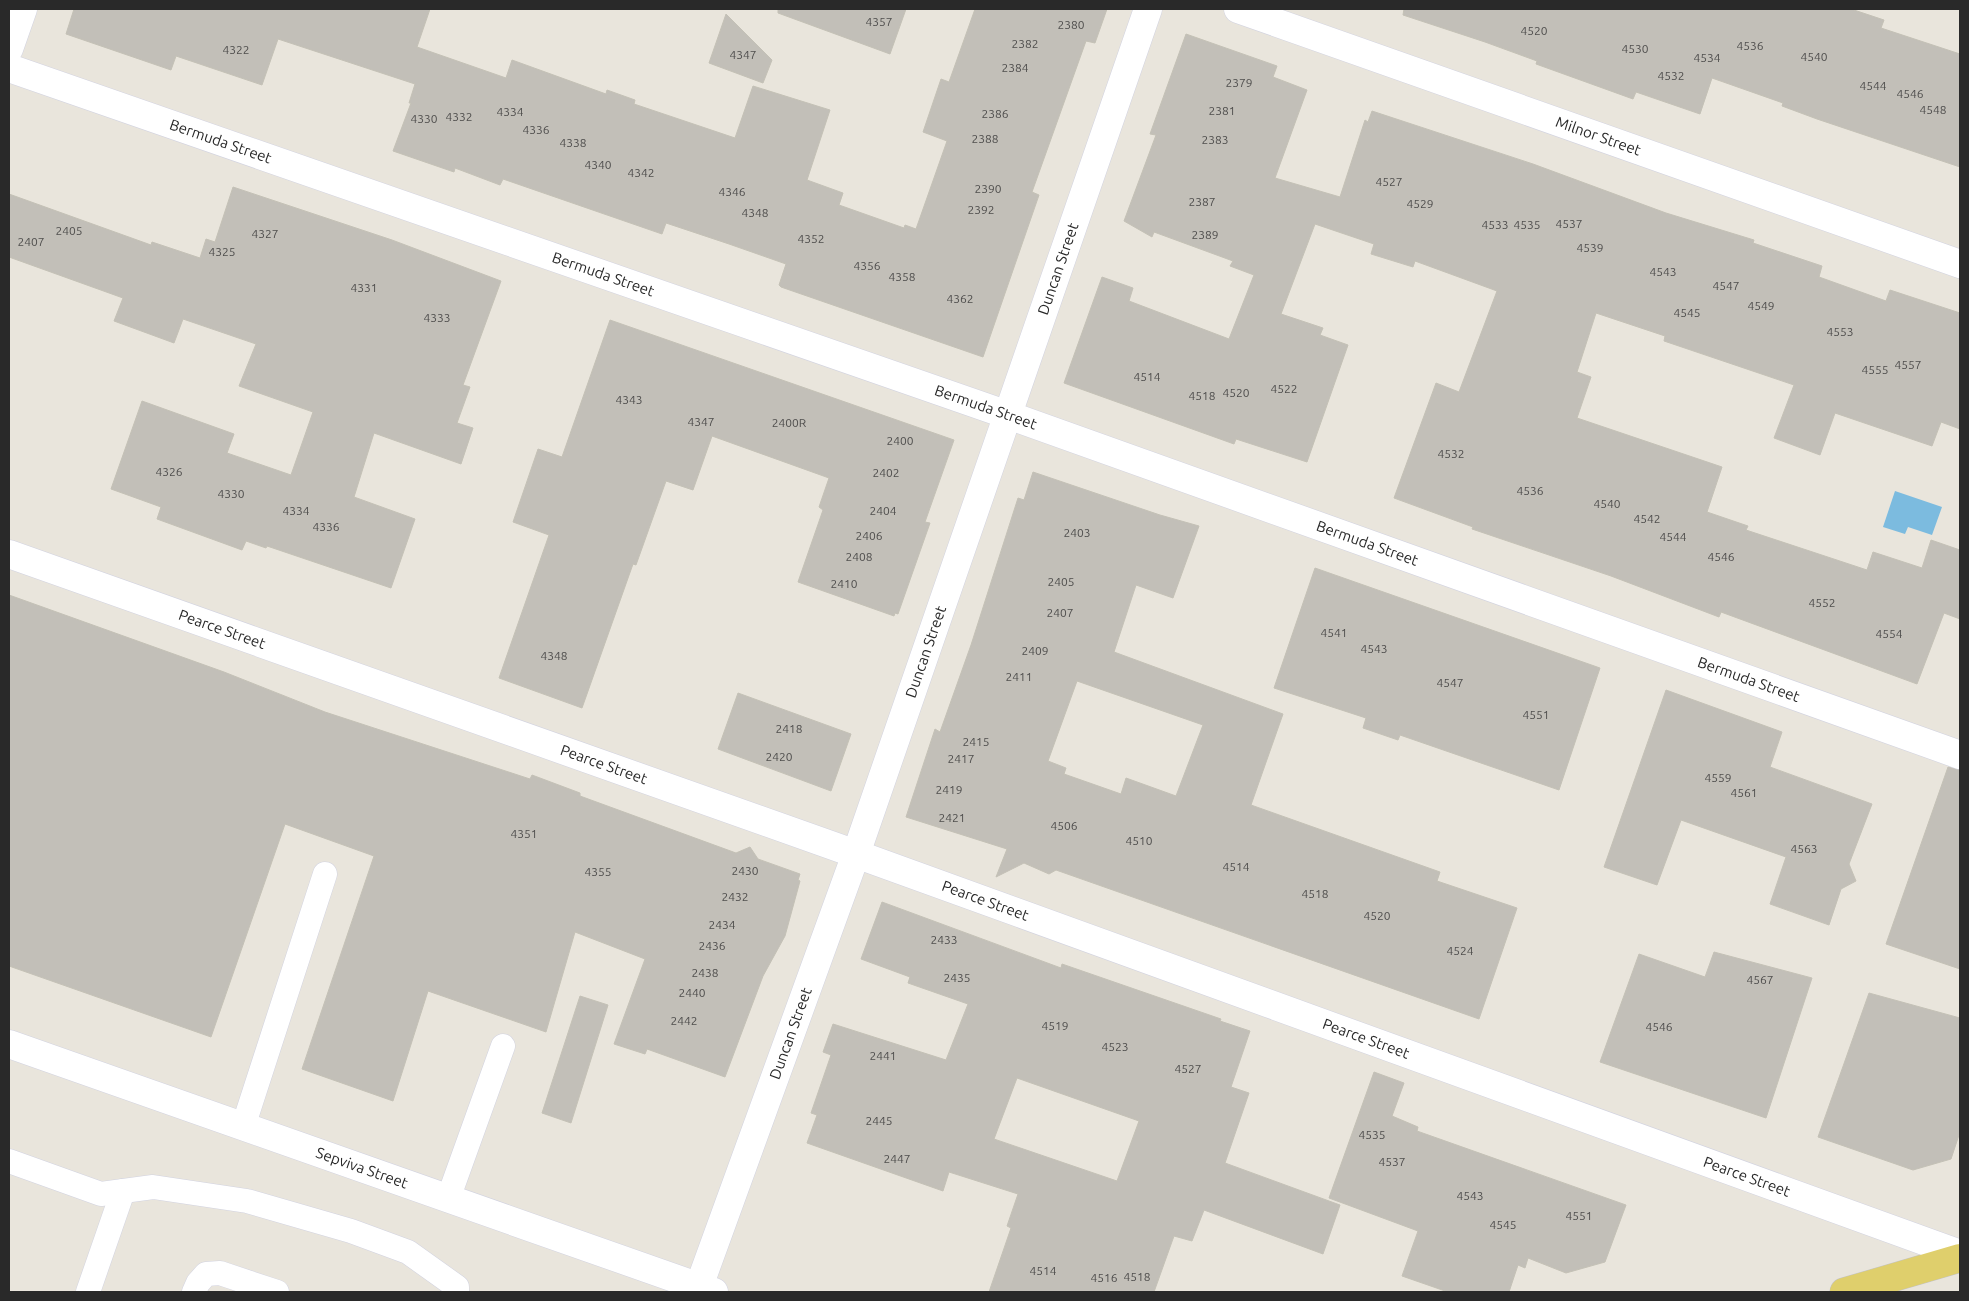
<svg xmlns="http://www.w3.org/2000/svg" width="1969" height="1301" viewBox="0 0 1969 1301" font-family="Ubuntu,sans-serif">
	<rect width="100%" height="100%" fill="#e9e5dc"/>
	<polygon fill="#7cbbdf" points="1895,491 1942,507 1932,535 1908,527 1905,534 1883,527"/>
	<g fill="#c2bfb8" stroke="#c4c1b6" fill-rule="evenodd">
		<polygon points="74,9 430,9 417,47 506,78 512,60 606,94 607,90 635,100 634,104 735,138 753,86 830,110 807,180 843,193 839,205 904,228 905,225 916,229 947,141 923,132 941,79 949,82 975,9 1107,9 1095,43 1086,41 1032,192 1039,195 983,357 781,287 779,285 786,264 729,244 666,223 662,234 503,179 500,185 455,168 454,172 393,151 411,103 409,103 415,84 278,39 262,85 176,56 171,70 66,34"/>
		<polygon points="778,9 906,9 890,54 778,13"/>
		<polygon points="1404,9 1851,9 1884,20 1881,28 1960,54 1960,167 1817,119 1782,106 1783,103 1712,78 1700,114 1636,92 1633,99 1536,64 1537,61 1485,42 1403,15"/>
		<polygon points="726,14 772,60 763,83 709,63"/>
		<polygon points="1186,34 1277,66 1273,77 1307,90 1275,178 1340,197 1365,120 1368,122 1372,111 1533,164 1666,213 1754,240 1753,243 1822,266 1819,277 1886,301 1890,290 1960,313 1960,429 1941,422 1932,446 1835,413 1820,455 1774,438 1794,385 1664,341 1665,336 1596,313 1577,372 1591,377 1577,418 1722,467 1707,512 1748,526 1746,530 1867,570 1873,552 1922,568 1931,540 1960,550 1960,619 1944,613 1917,684 1721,612 1719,617 1611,576 1472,529 1473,527 1394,498 1436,383 1459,392 1497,291 1415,261 1413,267 1371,254 1374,244 1315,224 1281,314 1323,328 1320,335 1348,345 1307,462 1236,439 1234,444 1064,383 1102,277 1133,288 1129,301 1229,339 1254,275 1230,266 1233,261 1154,232 1152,237 1124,221 1156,135 1150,134"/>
		<polygon points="233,187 392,240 501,281 463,385 470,387 457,423 473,428 461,464 374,433 354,497 415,519 391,588 267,546 266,548 246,541 242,550 157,519 161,507 111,489 142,401 234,434 227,453 291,475 313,412 239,386 256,344 183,319 174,343 114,321 123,298 9,257 9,194 151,245 152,242 200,258 206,239 215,242"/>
		<polygon points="610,320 954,440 925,522 930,523 898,614 895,613 894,616 798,582 823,510 819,507 829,478 712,436 693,490 666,481 636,565 633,564 582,708 499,678 549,535 513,522 538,449 562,457"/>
		<path d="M1033 472 1160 515 1199 526 1173 598 1136 585 1114 652 1283 714 1251 805 1440 872 1437 881 1517 908 1479 1019 1056 870 1049 874 1024 863 996 877 1007 849 906 817 935 729 940 732 971 645 1018 498 1024 500ZM1077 681 1203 725 1176 796 1126 778 1121 794 1064 774 1066 768 1048 761Z"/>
		<polygon points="1315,568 1600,668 1559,790 1400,735 1398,740 1363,728 1366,718 1274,688"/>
		<polygon points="9,595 224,672 325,712 530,779 532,775 580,793 580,796 736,853 750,847 758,859 800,874 798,880 800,881 785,936 763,976 725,1077 647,1049 645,1054 614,1044 645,959 575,932 546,1032 428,991 393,1101 302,1069 374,856 285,824 211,1037 9,966"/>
		<polygon points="1666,690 1782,732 1770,767 1872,804 1849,864 1856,881 1841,889 1829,925 1770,904 1786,857 1681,820 1657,885 1604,867"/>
		<polygon points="738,693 851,734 831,791 718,749"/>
		<polygon points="1948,767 1960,770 1960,969 1886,944"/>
		<path d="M882 902 1061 968 1062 964 1221 1019 1220 1021 1250 1031 1231 1087 1249 1093 1225 1163 1340 1205 1323 1254 1204 1210 1192 1241 1174 1236 1154 1292H989L1011 1228 1007 1226 1018 1194 949 1172 943 1191 807 1143 817 1115 811 1113 831 1055 823 1052 833 1024 946 1060 968 1004 908 983 910 977 861 959ZM1017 1078 1139 1121 1117 1181 994 1139Z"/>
		<polygon points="1714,952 1812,978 1766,1118 1600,1062 1639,954 1705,977"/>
		<polygon points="1869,993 1960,1018 1960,1132 1951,1159 1913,1170 1818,1137"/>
		<polygon points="580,996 608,1005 571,1123 542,1113"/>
		<polygon points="1374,1072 1404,1083 1392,1116 1418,1127 1417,1131 1626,1205 1605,1262 1566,1273 1528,1258 1525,1268 1518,1265 1509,1292 1448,1292 1402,1276 1418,1231 1329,1198"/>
	</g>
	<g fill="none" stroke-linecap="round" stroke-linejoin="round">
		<g stroke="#d2d3e0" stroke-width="25">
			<g id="service">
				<polyline points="243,1127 325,874"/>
				<polyline points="9,1161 101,1194 153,1187 247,1201 351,1231 408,1252 457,1287 457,1292"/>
				<polyline points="448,1199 503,1046"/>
				<polyline points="88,1292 123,1191"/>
				<polyline points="194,1292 198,1283 206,1274 220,1273 277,1292"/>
			</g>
		</g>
		<g stroke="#d2d3e0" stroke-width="29">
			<g id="minor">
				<path id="s1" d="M1238 9 1960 264"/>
				<polyline points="9,49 23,9"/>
				<path id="s2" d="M9 68 1008 415 1960 755"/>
				<path id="s3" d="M9 554 856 854 1960 1254"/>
				<path id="s4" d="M9 1044 714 1292"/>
				<path id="s5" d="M697 1292 856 854 1148 9"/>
			</g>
		</g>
		<g stroke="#c3c3c3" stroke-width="29">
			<polyline id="primary" points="1844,1292 1960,1258"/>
		</g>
		<use href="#service" stroke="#fff" stroke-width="24"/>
		<use href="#minor" stroke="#fff" stroke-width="28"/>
		<use href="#primary" stroke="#dfcf6c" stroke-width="28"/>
	</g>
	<g text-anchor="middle" stroke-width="5" stroke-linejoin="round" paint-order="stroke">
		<g font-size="12" fill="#4f4e4d">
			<text x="879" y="26">4357</text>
			<text x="1071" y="29">2380</text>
			<text x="1534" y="35">4520</text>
			<text x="1025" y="48">2382</text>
			<text x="1750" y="50">4536</text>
			<text x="1635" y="53">4530</text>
			<text x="236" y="54">4322</text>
			<text x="743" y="59">4347</text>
			<text x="1814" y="61">4540</text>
			<text x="1707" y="62">4534</text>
			<text x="1015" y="72">2384</text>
			<text x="1671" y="80">4532</text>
			<text x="1239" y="87">2379</text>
			<text x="1873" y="90">4544</text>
			<text x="1910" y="98">4546</text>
			<text x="1933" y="114">4548</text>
			<text x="1222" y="115">2381</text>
			<text x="510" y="116">4334</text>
			<text x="995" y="118">2386</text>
			<text x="459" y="121">4332</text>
			<text x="424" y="123">4330</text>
			<text x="536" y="134">4336</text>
			<text x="985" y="143">2388</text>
			<text x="1215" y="144">2383</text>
			<text x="573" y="147">4338</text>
			<text x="598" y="169">4340</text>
			<text x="641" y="177">4342</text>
			<text x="1389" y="186">4527</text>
			<text x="988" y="193">2390</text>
			<text x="732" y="196">4346</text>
			<text x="1202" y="206">2387</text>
			<text x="1420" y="208">4529</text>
			<text x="981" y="214">2392</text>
			<text x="755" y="217">4348</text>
			<text x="1569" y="228">4537</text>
			<text x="1495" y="229">4533</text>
			<text x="1527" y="229">4535</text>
			<text x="69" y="235">2405</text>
			<text x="265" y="238">4327</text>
			<text x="1205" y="239">2389</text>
			<text x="811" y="243">4352</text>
			<text x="31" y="246">2407</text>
			<text x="1590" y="252">4539</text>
			<text x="222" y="256">4325</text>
			<text x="867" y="270">4356</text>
			<text x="1663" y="276">4543</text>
			<text x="902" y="281">4358</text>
			<text x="1726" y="290">4547</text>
			<text x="364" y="292">4331</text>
			<text x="960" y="303">4362</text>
			<text x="1761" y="310">4549</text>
			<text x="1687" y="317">4545</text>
			<text x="437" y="322">4333</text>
			<text x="1840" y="336">4553</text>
			<text x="1908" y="369">4557</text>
			<text x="1875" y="374">4555</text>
			<text x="1147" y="381">4514</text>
			<text x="1284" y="393">4522</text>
			<text x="1236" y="397">4520</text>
			<text x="1202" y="400">4518</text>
			<text x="629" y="404">4343</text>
			<text x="701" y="426">4347</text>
			<text x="789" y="427">2400R</text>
			<text x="900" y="445">2400</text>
			<text x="1451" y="458">4532</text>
			<text x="169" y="476">4326</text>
			<text x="886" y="477">2402</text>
			<text x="1530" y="495">4536</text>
			<text x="231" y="498">4330</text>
			<text x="1607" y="508">4540</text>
			<text x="296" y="515">4334</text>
			<text x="883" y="515">2404</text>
			<text x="1647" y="523">4542</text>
			<text x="326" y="531">4336</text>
			<text x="1077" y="537">2403</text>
			<text x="869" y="540">2406</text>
			<text x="1673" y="541">4544</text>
			<text x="859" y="561">2408</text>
			<text x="1721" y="561">4546</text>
			<text x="1061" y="586">2405</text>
			<text x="844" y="588">2410</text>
			<text x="1822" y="607">4552</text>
			<text x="1060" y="617">2407</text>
			<text x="1334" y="637">4541</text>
			<text x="1889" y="638">4554</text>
			<text x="1374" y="653">4543</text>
			<text x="1035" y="655">2409</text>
			<text x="554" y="660">4348</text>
			<text x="1019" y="681">2411</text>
			<text x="1450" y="687">4547</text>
			<text x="1536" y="719">4551</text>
			<text x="789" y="733">2418</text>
			<text x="976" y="746">2415</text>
			<text x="779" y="761">2420</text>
			<text x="961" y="763">2417</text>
			<text x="1718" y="782">4559</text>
			<text x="949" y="794">2419</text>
			<text x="1744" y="797">4561</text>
			<text x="952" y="822">2421</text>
			<text x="1064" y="830">4506</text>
			<text x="524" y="838">4351</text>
			<text x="1139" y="845">4510</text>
			<text x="1804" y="853">4563</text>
			<text x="1236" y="871">4514</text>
			<text x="745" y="875">2430</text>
			<text x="598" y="876">4355</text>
			<text x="1315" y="898">4518</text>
			<text x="735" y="901">2432</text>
			<text x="1377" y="920">4520</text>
			<text x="722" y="929">2434</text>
			<text x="944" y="944">2433</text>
			<text x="712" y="950">2436</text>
			<text x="1460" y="955">4524</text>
			<text x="705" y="977">2438</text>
			<text x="957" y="982">2435</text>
			<text x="1760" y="984">4567</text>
			<text x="692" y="997">2440</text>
			<text x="684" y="1025">2442</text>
			<text x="1055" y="1030">4519</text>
			<text x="1659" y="1031">4546</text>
			<text x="1115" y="1051">4523</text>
			<text x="883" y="1060">2441</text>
			<text x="1188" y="1073">4527</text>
			<text x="879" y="1125">2445</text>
			<text x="1372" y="1139">4535</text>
			<text x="897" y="1163">2447</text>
			<text x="1392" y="1166">4537</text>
			<text x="1470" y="1200">4543</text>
			<text x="1579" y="1220">4551</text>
			<text x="1503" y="1229">4545</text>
			<text x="1043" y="1275">4514</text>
			<text x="1137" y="1281">4518</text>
			<text x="1104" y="1282">4516</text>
		</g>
		<g font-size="15" fill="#292929" stroke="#fff">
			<text dy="5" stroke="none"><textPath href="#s1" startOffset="382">Milnor Street</textPath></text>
			<text dy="5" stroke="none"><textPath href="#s2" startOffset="224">Bermuda Street</textPath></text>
			<text dy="5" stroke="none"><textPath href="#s5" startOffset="1085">Duncan Street</textPath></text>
			<text dy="5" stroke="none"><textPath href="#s2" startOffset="629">Bermuda Street</textPath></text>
			<text dy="5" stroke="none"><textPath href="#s2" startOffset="1034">Bermuda Street</textPath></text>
			<text dy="5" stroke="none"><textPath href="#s2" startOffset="1439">Bermuda Street</textPath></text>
			<text dy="5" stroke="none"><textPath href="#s3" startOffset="226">Pearce Street</textPath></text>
			<text dy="5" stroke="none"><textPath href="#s5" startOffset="680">Duncan Street</textPath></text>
			<text dy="5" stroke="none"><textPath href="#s2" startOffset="1844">Bermuda Street</textPath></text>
			<text dy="5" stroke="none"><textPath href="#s3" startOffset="631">Pearce Street</textPath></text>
			<text dy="5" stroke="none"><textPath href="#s3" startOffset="1036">Pearce Street</textPath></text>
			<text dy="5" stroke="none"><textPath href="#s5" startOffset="275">Duncan Street</textPath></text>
			<text dy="5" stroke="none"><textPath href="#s3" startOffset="1441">Pearce Street</textPath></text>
			<text dy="5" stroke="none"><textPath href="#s4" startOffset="374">Sepviva Street</textPath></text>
			<text dy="5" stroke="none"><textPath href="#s3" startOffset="1846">Pearce Street</textPath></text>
		</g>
	</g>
	<rect width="1969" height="1301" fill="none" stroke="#292929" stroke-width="20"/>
</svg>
